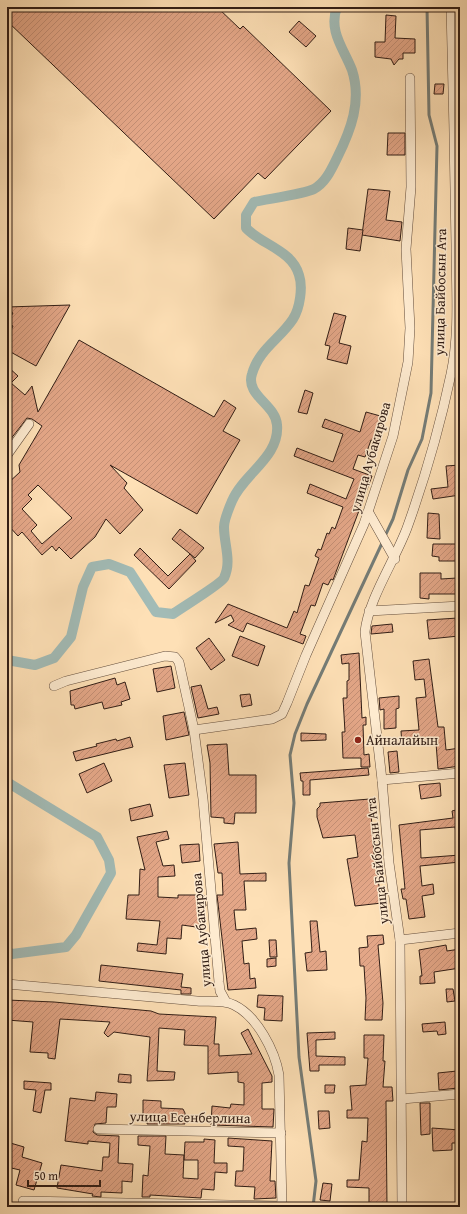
<svg xmlns="http://www.w3.org/2000/svg" width="467" height="1214" viewBox="0 0 467 1214" font-family="'Gentium Book Plus',serif">
	<defs>
		<pattern id="building-hatch" width="6" height="6" patternUnits="userSpaceOnUse"><rect width="6" height="6" fill="#e3a687"/><path d="M-1 1l2-2M0 6l6-6M5 7l2-2" fill="none" stroke="#c38e74"/></pattern>
	</defs>
	<rect width="100%" height="100%" fill="#fee0b6"/>
	<filter id="stains"><feTurbulence type="fractalNoise" baseFrequency=".005" numOctaves="4"/><feColorMatrix values="0 0 0 0 .2 0 0 0 0 .09 0 0 0 0 .02 0 0 0 .5 -.17"/></filter>
	<radialGradient id="worn" r=".72"><stop offset=".6" stop-color="#630" stop-opacity="0"/><stop offset="1" stop-color="#630" stop-opacity=".3"/></radialGradient>
	<g fill="none" stroke-linecap="round" stroke-linejoin="round">
		<g stroke="#757c76" stroke-width="3">
			<polyline points="385,536 393,519 408,470 422,439 431,393 437,146 429,115 427,7"/>
			<polyline points="313,1207 316,1181 299,1057 289,863 294,803 290,755 295,734 307,704 383,541"/>
		</g>
		<g stroke="#a2bbb6" stroke-width="10">
			<path d="M7 660 35 665 54 658 71 637 83 587 92 567 109 564 130 572 156 612 173 614C181 608 221 584 224 578 232 561 224 545 224 527 224 520 229 508 232 501 243 474 280 457 277 425 276 405 245 395 252 374 259 349 280 339 293 319 300 308 303 287 299 275 292 250 262 245 246 228V215L254 202C267 199 304 194 314 189 326 182 331 170 337 158 351 130 362 101 352 70 344 49 328 31 337 7"/>
			<polyline points="7,782 97,837 109,860 111,873 76,935 66,947 12,954 7,952"/>
		</g>
	</g>
	<g fill="url(#building-hatch)" stroke="#311d15" fill-rule="evenodd">
		<polygon points="19,7 217,7 240,29 243,26 331,111 265,179 258,173 214,219 7,21 7,13"/>
		<polygon points="386,15 396,16 395,38 415,39 415,53 403,53 403,59 399,59 394,65 391,59 375,57 375,42 385,42"/>
		<polygon points="299,21 316,36 306,47 289,32"/>
		<polygon points="435,84 444,84 443,94 434,94"/>
		<polygon points="388,133 405,133 405,155 387,155"/>
		<polygon points="368,189 390,191 386,220 402,222 400,241 362,235"/>
		<polygon points="348,228 363,230 360,251 346,249"/>
		<polygon points="70,305 36,366 7,350 7,338 13,326 7,323 13,313 7,310 7,307"/>
		<polygon points="334,313 346,316 339,343 351,346 347,364 327,359 330,346 325,345"/>
		<path d="M79 340 214 417 224 400 236 408 223 431 240 440 197 514 110 465 127 483 124 488 143 510 120 534 106 519 95 537 71 559 59 547 56 551 52 546 42 555 22 532 18 536 7 524V484L20 472 19 465 42 426 32 419 27 418 10 440 7 437V366L18 376 11 383 25 395 32 386 38 412ZM38 485 72 518 42 544 31 531 37 525 22 509 32 499 28 495Z"/>
		<polygon points="305,390 313,393 307,414 298,412"/>
		<polygon points="366,412 384,417 377,442 371,440 365,457 358,455 353,469 372,476 333,580 331,579 328,585 323,583 315,606 311,605 300,634 306,636 303,644 247,623 243,632 228,625 234,621 231,615 215,623 228,604 287,628 294,611 297,613 305,585 309,586 319,558 315,556 318,549 321,550 327,533 329,534 332,527 335,529 343,507 307,493 310,484 346,499 354,479 294,456 297,448 333,462 343,434 322,427 325,419 360,432"/>
		<polygon points="460,465 460,495 433,499 431,489 448,487 446,466"/>
		<polygon points="428,513 439,514 440,539 427,538"/>
		<polygon points="180,529 204,548 195,558 172,539"/>
		<polygon points="433,544 460,544 460,561 439,561 439,557 432,556"/>
		<polygon points="140,548 168,576 190,554 196,561 169,589 134,555"/>
		<polygon points="420,573 441,573 441,579 457,578 457,594 429,594 429,599 420,598"/>
		<polygon points="458,618 459,636 429,639 427,620"/>
		<polygon points="392,624 393,632 371,634 372,626"/>
		<polygon points="240,636 265,646 258,666 232,656"/>
		<polygon points="209,638 225,660 211,670 196,648"/>
		<polygon points="359,653 362,718 366,717 366,725 363,725 364,755 369,754 370,767 361,767 361,758 343,758 342,732 345,732 343,698 347,698 347,681 349,680 349,663 342,664 341,655"/>
		<polygon points="429,659 438,727 444,727 446,750 460,748 460,766 438,769 436,743 402,745 401,731 419,730 416,698 426,697 424,679 415,680 413,661"/>
		<polygon points="171,666 175,688 157,692 153,669"/>
		<polygon points="115,678 117,685 125,682 130,699 121,702 122,705 104,709 102,702 75,709 74,705 71,705 70,691"/>
		<polygon points="201,685 208,709 217,707 219,714 198,718 191,687"/>
		<polygon points="250,694 252,705 242,707 240,695"/>
		<polygon points="399,696 399,708 396,709 396,728 384,729 384,709 380,710 379,698"/>
		<polygon points="184,712 189,735 166,740 163,716"/>
		<polygon points="301,733 326,734 326,740 301,741"/>
		<polygon points="130,737 133,747 76,761 73,752 97,746 96,744 116,739 117,741"/>
		<polygon points="227,744 229,775 256,775 256,813 235,813 234,824 224,823 224,818 211,817 210,763 207,745"/>
		<polygon points="397,751 399,772 390,773 388,752"/>
		<polygon points="104,763 112,781 87,793 79,774"/>
		<polygon points="185,763 189,795 169,798 164,765"/>
		<polygon points="368,768 369,775 310,780 310,795 303,795 303,781 301,781 300,773"/>
		<polygon points="440,783 441,796 421,799 419,785"/>
		<polygon points="370,799 374,855 379,854 380,863 375,863 382,903 355,906 347,859 358,857 355,835 323,838 317,817 317,809 320,806 320,803"/>
		<polygon points="150,804 153,816 131,821 129,809"/>
		<polygon points="460,809 460,832 456,833 455,827 420,830 421,858 460,855 460,862 420,866 422,886 433,884 434,894 422,896 425,917 409,919 406,899 403,899 401,889 405,889 399,825 453,818 452,811"/>
		<polygon points="167,831 169,839 156,842 163,866 174,865 175,876 158,877 158,897 178,898 178,895 204,895 206,906 204,906 205,928 196,929 196,927 182,925 181,939 167,938 166,954 137,951 138,943 157,945 160,921 126,919 128,895 139,895 140,869 145,870 137,837"/>
		<polygon points="238,842 240,874 266,873 266,881 244,881 246,910 234,910 236,930 256,928 257,939 242,941 244,964 249,963 250,979 255,978 256,988 228,990 217,895 223,895 222,873 218,873 214,844"/>
		<polygon points="199,844 200,861 182,863 180,845"/>
		<polygon points="310,921 317,921 320,952 326,951 327,970 307,971 305,953 312,952"/>
		<polygon points="383,935 384,944 378,945 383,1003 382,1020 365,1020 366,998 364,966 360,966 359,948 368,947 367,936"/>
		<polygon points="269,940 276,940 277,957 270,957"/>
		<polygon points="446,945 447,951 460,949 460,968 434,972 435,983 420,984 420,976 422,976 419,950"/>
		<polygon points="276,958 276,966 267,967 267,959"/>
		<polygon points="101,965 183,974 181,987 191,988 191,994 181,994 181,990 99,981"/>
		<polygon points="446,989 453,989 455,1001 447,1002"/>
		<polygon points="258,995 283,996 282,1021 264,1020 265,1008 257,1007"/>
		<polygon points="7,1000 54,1002 151,1011 159,1014 216,1017 214,1044 219,1044 219,1056 252,1054 241,1033 248,1029 272,1076 272,1082 262,1083 262,1109 274,1109 273,1127 211,1125 212,1106 230,1108 231,1104 244,1105 244,1083 238,1082 238,1072 208,1074 208,1046 184,1045 185,1030 159,1028 157,1071 175,1072 174,1080 147,1081 150,1037 114,1032 108,1037 104,1033 110,1022 60,1019 55,1059 48,1058 48,1053 30,1052 33,1022 7,1020"/>
		<polygon points="445,1022 446,1034 438,1035 437,1031 423,1032 422,1024"/>
		<polygon points="335,1032 335,1039 316,1040 316,1056 345,1057 345,1065 319,1065 319,1071 310,1071 307,1033"/>
		<polygon points="364,1035 384,1035 383,1061 385,1061 383,1087 392,1087 393,1101 386,1101 387,1207 369,1207 369,1188 347,1187 347,1180 359,1180 362,1141 367,1142 368,1118 347,1118 347,1110 352,1110 350,1086 366,1085 368,1058 364,1058"/>
		<polygon points="457,1071 458,1088 439,1090 438,1073"/>
		<polygon points="119,1074 131,1075 131,1083 118,1082"/>
		<polygon points="24,1081 51,1083 51,1090 45,1090 41,1113 33,1111 36,1090 24,1089"/>
		<polygon points="325,1085 335,1085 334,1093 325,1093"/>
		<polygon points="96,1092 117,1094 116,1107 107,1107 106,1123 95,1124 93,1132 97,1135 119,1136 118,1163 133,1164 132,1182 122,1181 122,1193 101,1192 101,1197 92,1196 93,1194 57,1188 61,1165 102,1171 103,1157 109,1157 110,1143 88,1141 88,1144 65,1141 70,1098 95,1101"/>
		<polygon points="143,1100 161,1101 161,1108 183,1109 185,1113 185,1124 147,1124 148,1119 143,1119"/>
		<polygon points="420,1103 430,1103 430,1134 421,1135"/>
		<polygon points="318,1111 329,1111 330,1128 319,1129"/>
		<polygon points="432,1128 460,1130 460,1143 452,1143 452,1150 433,1151"/>
		<polygon points="138,1136 166,1136 165,1154 184,1155 183,1178 198,1179 198,1160 184,1160 185,1142 204,1142 204,1139 215,1140 214,1163 227,1163 227,1173 215,1172 214,1190 202,1189 201,1198 150,1195 150,1197 142,1197 143,1175 148,1176 150,1146 138,1145"/>
		<polygon points="228,1138 272,1141 270,1181 275,1181 276,1198 254,1199 255,1187 235,1186 236,1171 243,1171 244,1147 228,1146"/>
		<polygon points="7,1142 24,1147 22,1157 42,1163 34,1190 16,1185 20,1170 7,1167"/>
		<polygon points="323,1183 332,1184 330,1201 320,1200"/>
	</g>
	<g fill="none" stroke-linecap="round" stroke-linejoin="round">
		<g stroke="#644e3d" stroke-width="10">
			<g id="minor">
				<polyline points="7,455 29,424"/>
				<polyline points="369,513 395,559"/>
				<polyline points="369,611 460,606"/>
				<polyline points="54,686 66,681 165,656 175,657 179,662 194,730 203,799 219,982 220,991 226,1002"/>
				<polyline points="194,730 272,719 282,714 287,703 306,655 364,524 393,436 408,362 410,328 406,249 411,187 410,78"/>
				<polyline points="382,780 460,773"/>
				<polyline points="400,940 460,933"/>
				<path d="M7 984 197 1001C209 1002 224 1000 234 1005 257 1016 275 1051 279 1075L282 1207"/>
				<polyline points="402,1099 460,1094"/>
				<polyline points="98,1129 281,1133"/>
				<polyline points="23,1201 282,1206"/>
				<path d="M402 1207 400 940 389 863 382 780 365 632C368 600 395 560 407 528 425 478 440 426 451 374 460 332 456 288 456 245 455 166 453 86 451 7"/>
			</g>
		</g>
		<use href="#minor" stroke="#feebd0" stroke-width="9"/>
	</g>
	<circle fill="#8f2418" stroke="#feebd0" stroke-width="1.5" cx="358" cy="740" r="4"/>
	<g text-anchor="middle" stroke-width="3" stroke-linejoin="round" paint-order="stroke">
		<g font-size="14" fill="#311d15" stroke="#feebd0">
			<text transform="translate(440 292) rotate(-89)" y="5">улица Байбосын Ата</text>
			<text transform="translate(370 457) rotate(-74)" y="5">улица Аубакирова</text>
			<text transform="translate(377 861) rotate(-96)" y="5">улица Байбосын Ата</text>
			<text transform="translate(201 930) rotate(-95)" y="5">улица Аубакирова</text>
			<text transform="translate(190 1117) rotate(1)" y="5">улица Есенберлина</text>
		</g>
		<g font-size="14" fill="#311d15" stroke="#feebd0" text-anchor="start">
			<text x="366" y="745">Айналайын</text>
		</g>
	</g>
	<rect width="467" height="1214" fill="none" stroke="#fee0b6" stroke-width="24"/>
	<rect x="8" y="8" width="451" height="1198" fill="none" stroke="#311d15" stroke-width="2"/>
	<rect x="12" y="12" width="443" height="1190" fill="none" stroke="#311d15"/>
	<path d="M28 1180v6h72v-6" fill="none" stroke="#311d15" stroke-width="2"/>
	<text x="34" y="1180" font-size="12" fill="#311d15" stroke="#feebd0" stroke-width="3" paint-order="stroke">50 m</text>
	<rect width="100%" height="100%" filter="url(#stains)"/>
	<rect width="100%" height="100%" fill="url(#worn)"/>
</svg>
